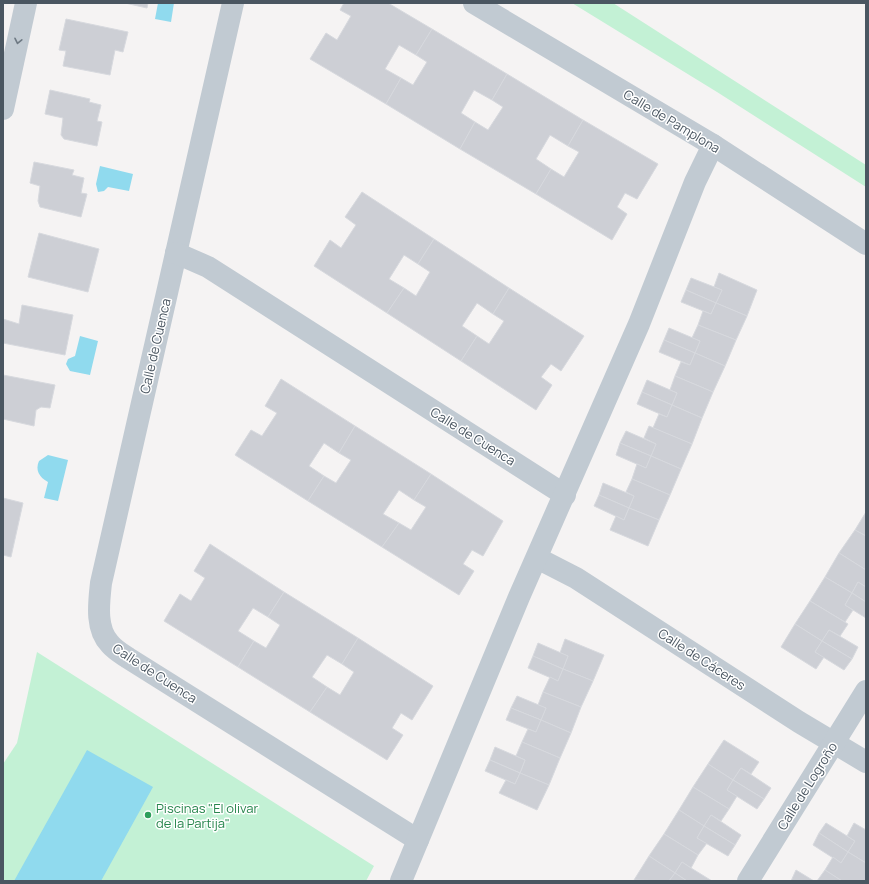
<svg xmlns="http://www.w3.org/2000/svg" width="869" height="884" viewBox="0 0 869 884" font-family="Manrope,sans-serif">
	<rect width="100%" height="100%" fill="#f5f3f3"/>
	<g fill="#c3f1d5">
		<polygon points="572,3 613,3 866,165 866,187 717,92"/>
		<polygon points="37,652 374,866 366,881 3,881 3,764 17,743"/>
	</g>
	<g fill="#90daee">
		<polygon points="158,3 174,3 171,22 155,19"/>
		<polygon points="100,166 133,174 129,191 108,187 104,191 98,192 96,184"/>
		<polygon points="80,336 98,341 90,375 70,371 66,364 68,359 75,356"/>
		<path d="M48 455 68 460 58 501 44 498 48 482C39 477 35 470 39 461Z"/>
		<polygon points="87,750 153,787 101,881 14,881"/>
	</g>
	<g fill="#cdcfd5" stroke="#d7d9de">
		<polygon points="125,3 148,3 147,8"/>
		<polygon points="344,3 388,3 432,29 416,55 399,45 385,69 401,78 386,104 310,59 326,33 337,40 351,16 340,10"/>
		<polygon points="66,19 128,32 123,52 115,50 110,75 63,66 66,51 59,50"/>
		<polygon points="432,29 507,74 492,100 474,90 461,113 475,122 460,149 386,104 401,78 413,85 427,62 416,55"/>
		<polygon points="507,74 583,120 568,146 550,135 536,159 551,169 536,194 460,149 475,122 488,130 503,107 492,100"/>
		<polygon points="50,90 90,99 89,102 101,105 97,121 102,122 97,146 64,139 61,135 63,118 45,114"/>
		<polygon points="583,120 658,164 637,199 625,193 617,207 627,214 612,240 536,194 551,169 564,177 579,152 568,146"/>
		<polygon points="34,162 74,170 72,175 84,178 81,193 87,194 81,217 40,207 38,201 40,186 30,183"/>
		<polygon points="362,192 434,239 418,264 404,255 389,279 404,288 387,313 314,266 330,240 341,248 356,225 345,217"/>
		<polygon points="39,233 99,249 88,292 28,277"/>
		<polygon points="434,239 509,288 493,314 477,303 462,326 477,336 461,361 387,313 404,288 416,296 430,272 418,264"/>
		<polygon points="719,273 757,290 747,316 716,303 722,290 714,287"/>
		<polygon points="691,278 722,290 716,303 686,290"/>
		<polygon points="509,288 584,336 561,371 551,364 541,377 552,385 536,410 461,361 477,336 489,344 504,321 493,314"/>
		<polygon points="686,290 716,303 711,314 681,302"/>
		<polygon points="716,303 747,316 736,340 698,325 703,311 711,314"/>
		<polygon points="22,305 73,315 65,355 3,343 3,319 19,324"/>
		<polygon points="698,325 736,340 725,366 695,353 700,341 692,338"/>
		<polygon points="669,328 700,341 695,353 664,340"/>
		<polygon points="664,340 695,353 690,365 659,352"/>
		<polygon points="695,353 725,366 713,392 675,376 681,362 690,365"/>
		<polygon points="3,375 55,385 50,408 41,407 36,410 34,426 3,419"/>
		<polygon points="675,376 713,392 702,418 672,405 677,393 670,390"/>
		<polygon points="281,379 355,426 339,453 324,443 309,466 324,476 308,501 235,455 251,430 262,436 277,413 265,406"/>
		<polygon points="647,380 677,393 672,405 642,392"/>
		<polygon points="642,392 672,405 667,417 637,404"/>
		<polygon points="672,405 702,418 692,444 653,428 659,414 667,417"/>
		<polygon points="355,426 431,474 414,500 399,490 383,514 399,523 382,547 308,501 324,476 336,483 351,460 339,453"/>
		<polygon points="649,426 692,444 681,469 651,456 656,444 644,438"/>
		<polygon points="626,431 656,444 651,456 620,443"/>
		<polygon points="620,443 651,456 646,468 616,455"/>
		<polygon points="651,456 681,469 670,495 632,479 637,464 646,468"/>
		<polygon points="431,474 503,521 483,556 472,550 463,564 474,571 459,595 382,547 399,523 411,530 426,507 414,500"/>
		<polygon points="632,479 670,495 659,520 629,508 634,496 626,492"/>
		<polygon points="603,483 634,496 629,508 599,495"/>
		<polygon points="599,495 629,508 624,520 594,506"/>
		<polygon points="3,498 23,503 11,557 3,555"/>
		<polygon points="629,508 659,520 648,546 610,530 616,516 624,520"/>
		<polygon points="866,512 866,536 855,530"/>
		<polygon points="855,530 866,536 866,570 839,553"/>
		<polygon points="210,544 284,592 268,617 253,608 238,631 254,641 238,667 164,621 180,594 191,601 205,578 194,571"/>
		<polygon points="839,553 866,570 866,587 858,582 852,593 825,577"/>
		<polygon points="825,577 852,593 845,605 853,610 845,622 810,601"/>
		<polygon points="858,582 866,587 866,602 852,593"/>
		<polygon points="284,592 358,638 342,664 327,655 312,677 327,687 310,712 238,667 254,641 266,648 280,625 268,617"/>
		<polygon points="852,593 866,602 866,618 845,605"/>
		<polygon points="810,601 848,624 840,636 829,630 822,641 795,624"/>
		<polygon points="795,624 822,641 815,652 824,657 816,669 781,647"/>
		<polygon points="829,630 858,647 852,659 822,641"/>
		<polygon points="358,638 433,686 412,720 401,713 392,728 403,735 387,760 310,712 327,687 340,695 354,672 342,664"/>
		<polygon points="565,639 604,655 593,681 563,669 568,656 560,653"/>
		<polygon points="822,641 852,659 844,670 815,652"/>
		<polygon points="538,643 568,656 563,669 533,656"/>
		<polygon points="533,656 563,669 558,681 528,668"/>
		<polygon points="563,669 593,681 581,707 543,692 550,677 558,681"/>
		<polygon points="543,692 581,707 571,733 541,720 546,708 538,705"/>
		<polygon points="517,696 546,708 541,720 511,708"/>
		<polygon points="511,708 541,720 536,732 506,720"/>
		<polygon points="541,720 571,733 560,758 522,742 528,729 536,732"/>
		<polygon points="724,740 759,762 751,774 741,768 733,780 708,764"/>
		<polygon points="522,742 560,758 549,785 520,773 525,760 516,756"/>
		<polygon points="495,747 525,760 520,773 490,760"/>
		<polygon points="490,760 520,773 515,784 485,771"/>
		<polygon points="708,764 733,780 727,790 737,796 729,809 693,787"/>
		<polygon points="741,768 771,788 764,799 733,780"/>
		<polygon points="520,773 549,785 537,810 499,793 506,780 515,784"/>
		<polygon points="733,780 764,799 757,809 727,790"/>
		<polygon points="693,787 729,809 721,821 711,815 704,826 679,810"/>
		<polygon points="679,810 704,826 697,838 707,843 698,855 664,834"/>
		<polygon points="711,815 741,835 735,845 704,826"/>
		<polygon points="826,823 855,841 848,852 819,833"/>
		<polygon points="854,823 866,830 866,863 848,852 855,841 847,836"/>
		<polygon points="704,826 735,845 728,856 697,838"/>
		<polygon points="819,833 848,852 841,863 813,845"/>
		<polygon points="664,834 698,855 691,868 682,862 675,873 649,856"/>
		<polygon points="848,852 866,863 866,881 842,881 825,870 833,857 841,863"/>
		<polygon points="649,856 675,873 669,881 634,880"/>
		<polygon points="682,862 691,868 712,881 687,881 675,873"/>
		<polygon points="796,870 814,881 791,881"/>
		<polygon points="825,870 842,881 817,881"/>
		<polygon points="675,873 687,881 669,881"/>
	</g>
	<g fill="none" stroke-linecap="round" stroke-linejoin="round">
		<g stroke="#c1cad2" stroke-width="22">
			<path d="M233 3 101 583C99 602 95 629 110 644 115 650 122 654 128 658L418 840"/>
			<polyline points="474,3 713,145 866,244"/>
			<polyline points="3,109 26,3"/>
			<polyline points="176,253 208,267 565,495"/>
			<polyline points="537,558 576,578 799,722 866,762"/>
			<polyline points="401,881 519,597 639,324 695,182 713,145"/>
			<polyline points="748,881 866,691"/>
		</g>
	</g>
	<defs><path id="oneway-chevron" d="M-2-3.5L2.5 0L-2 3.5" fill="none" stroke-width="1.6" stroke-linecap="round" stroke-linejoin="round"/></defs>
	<use stroke="#6e7983" href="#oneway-chevron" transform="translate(18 41) rotate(102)"/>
	<circle fill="#2e9e5b" stroke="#fff" stroke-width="1.5" cx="148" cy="815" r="4"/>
	<g text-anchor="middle" stroke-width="3" stroke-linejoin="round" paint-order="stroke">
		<g font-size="13" fill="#4a5661" stroke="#fff">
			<text transform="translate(672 121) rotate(31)" y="5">Calle de Pamplona</text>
			<text transform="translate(155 346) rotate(-77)" y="5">Calle de Cuenca</text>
			<text transform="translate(473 436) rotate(32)" y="5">Calle de Cuenca</text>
			<text transform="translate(702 659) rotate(33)" y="5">Calle de Cáceres</text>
			<text transform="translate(155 673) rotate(33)" y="5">Calle de Cuenca</text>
			<text transform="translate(807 786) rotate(-58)" y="5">Calle de Logroño</text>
		</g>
		<g font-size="13" fill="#27864d" stroke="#fff" text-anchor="start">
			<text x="156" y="813">Piscinas "El olivar<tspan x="156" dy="15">de la Partija"</tspan></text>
		</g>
	</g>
	<rect width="869" height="884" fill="none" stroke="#4a5661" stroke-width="8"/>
</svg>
